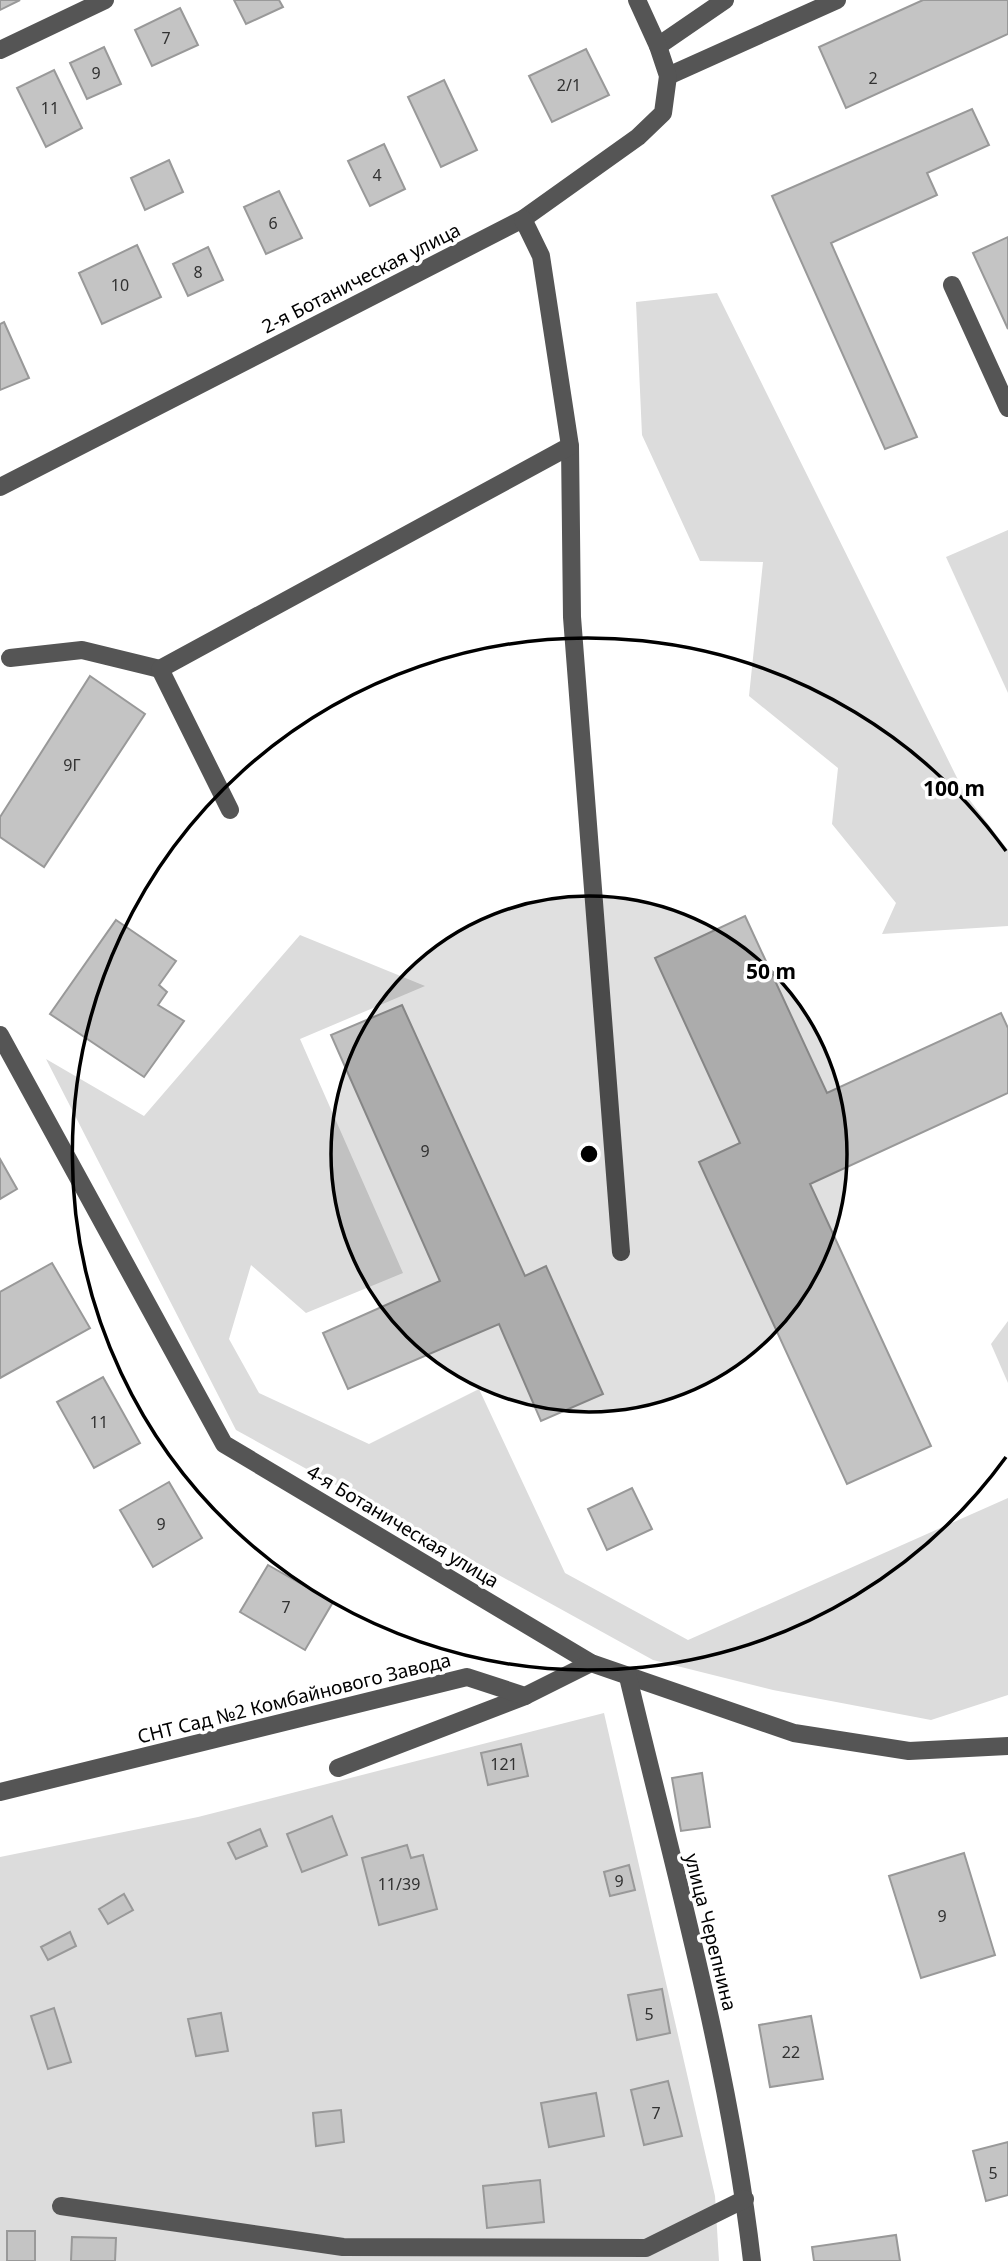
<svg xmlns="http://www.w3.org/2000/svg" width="1008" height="2261" viewBox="0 0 1008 2261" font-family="'Noto Sans',sans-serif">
	<rect width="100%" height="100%" fill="#fff"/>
	<g fill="#dcdcdc">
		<polygon points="717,293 965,794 1008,850 1008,926 882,934 896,903 832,824 838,768 749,696 763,562 700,561 642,435 636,302"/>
		<polygon points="1008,530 1008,693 946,557"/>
		<polygon points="300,935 425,986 300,1039 403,1273 306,1313 251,1265 229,1339 259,1393 369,1444 479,1389 565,1573 688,1640 1008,1498 1008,1695 931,1720 773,1690 653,1660 236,1430 46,1059 144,1116"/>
		<polygon points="1008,1321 1008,1383 991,1344"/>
		<polygon points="604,1713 715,2196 719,2261 0,2261 0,1857 198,1817"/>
	</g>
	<g fill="#c4c4c4" stroke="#999" stroke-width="2">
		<polygon points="0,0 20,0 0,10"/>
		<polygon points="234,0 279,0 283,7 246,24"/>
		<polygon points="923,0 1008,0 1008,34 846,108 819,47"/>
		<polygon points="180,8 198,45 152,66 135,30"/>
		<polygon points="104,47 121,84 87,99 70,63"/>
		<polygon points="586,49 609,95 552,122 529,76"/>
		<polygon points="54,70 82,128 46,147 17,88"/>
		<polygon points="444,80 477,150 441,167 408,97"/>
		<polygon points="972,109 989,145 927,173 937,195 831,243 917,437 885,449 772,196"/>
		<polygon points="384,144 405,189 370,206 348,161"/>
		<polygon points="169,160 183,192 145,210 131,178"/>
		<polygon points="279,191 302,238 266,254 244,207"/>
		<polygon points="1008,237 1008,329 973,253"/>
		<polygon points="137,245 161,297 102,324 79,273"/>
		<polygon points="208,247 223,280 188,296 173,264"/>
		<polygon points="4,322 29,378 0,390 0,324"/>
		<polygon points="90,676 145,714 44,867 0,837 0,817"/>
		<polygon points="745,916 827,1093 1001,1013 1008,1028 1008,1093 810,1184 931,1446 847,1484 699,1162 740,1143 655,958"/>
		<polygon points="116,920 176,961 159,985 167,992 158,1005 184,1021 144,1077 50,1014"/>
		<polygon points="402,1005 525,1276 546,1266 603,1394 541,1421 499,1324 348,1389 323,1333 440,1281 331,1035"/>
		<polygon points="0,1159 17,1189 0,1199"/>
		<polygon points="52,1263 90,1328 0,1378 0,1292"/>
		<polygon points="103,1377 140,1443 94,1468 57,1402"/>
		<polygon points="169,1482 202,1538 153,1567 120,1510"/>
		<polygon points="632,1488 652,1529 607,1550 588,1509"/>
		<polygon points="268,1565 333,1602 305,1650 240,1612"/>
		<polygon points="521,1744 528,1776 488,1785 481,1753"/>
		<polygon points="702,1773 710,1827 681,1831 672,1778"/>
		<polygon points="332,1816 347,1855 302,1872 287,1834"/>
		<polygon points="260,1829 267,1846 236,1859 228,1843"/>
		<polygon points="407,1845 411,1858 423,1855 437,1909 379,1925 362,1858"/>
		<polygon points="964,1853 995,1955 921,1978 889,1876"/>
		<polygon points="629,1865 635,1890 610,1896 604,1872"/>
		<polygon points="124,1894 133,1910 108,1924 99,1909"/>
		<polygon points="70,1932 76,1946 48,1960 41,1947"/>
		<polygon points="662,1989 670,2033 637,2040 628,1995"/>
		<polygon points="54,2008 71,2062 48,2069 31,2016"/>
		<polygon points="221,2013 228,2051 196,2056 188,2019"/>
		<polygon points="811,2016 823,2079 770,2087 759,2025"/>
		<polygon points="668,2081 682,2136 644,2145 631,2090"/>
		<polygon points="596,2093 604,2136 549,2147 541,2103"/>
		<polygon points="341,2110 344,2142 316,2146 313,2113"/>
		<polygon points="1008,2142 1008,2195 986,2201 973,2151"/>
		<polygon points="540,2180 544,2222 487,2228 483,2186"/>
		<rect x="7" y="2231" width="28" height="30"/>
		<polygon points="896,2235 900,2261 814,2261 812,2247"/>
		<polygon points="72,2237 116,2238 115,2261 71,2261"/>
	</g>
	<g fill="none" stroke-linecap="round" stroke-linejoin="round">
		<g stroke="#555" stroke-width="18">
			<polyline points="658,46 725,0"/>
			<polyline points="0,50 105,0"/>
			<polyline points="668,76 837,0"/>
			<polyline points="952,285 1008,408"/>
			<polyline points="570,446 572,617 621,1252"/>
			<polyline points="0,487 523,219 638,137 663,113 668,76 658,46 637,0"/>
			<polyline points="10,658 82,650 160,669"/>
			<polyline points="230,810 160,669 570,446 541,256 523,219"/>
			<polyline points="0,1035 224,1444 591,1663 794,1733 909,1751 1008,1746"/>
			<path d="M628 1677C674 1870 729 2063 752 2261"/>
			<polyline points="338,1768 525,1696"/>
			<polyline points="0,1792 467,1677 525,1696 591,1663"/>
			<polyline points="61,2206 343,2247 646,2248 745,2199"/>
		</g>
	</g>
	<circle cx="589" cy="1154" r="258" fill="#000" fill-opacity=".12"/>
	<g fill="none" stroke="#000" stroke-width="3.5">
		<circle cx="589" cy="1154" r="258"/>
		<path d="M1006 1457A516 516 0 1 1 1006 851"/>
	</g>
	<g text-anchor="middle" stroke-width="7" stroke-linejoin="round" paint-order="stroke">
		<g font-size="16" fill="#313131">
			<text x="166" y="44">7</text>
			<text x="96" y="79">9</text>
			<text x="873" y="84">2</text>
			<text x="569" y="91">2/1</text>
			<text x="50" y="114">11</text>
			<text x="377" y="181">4</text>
			<text x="273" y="229">6</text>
			<text x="198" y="278">8</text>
			<text x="120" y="291">10</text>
			<text x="72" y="771">9Г</text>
			<text x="425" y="1157">9</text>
			<text x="99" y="1428">11</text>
			<text x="161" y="1530">9</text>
			<text x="286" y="1613">7</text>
			<text x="504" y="1770">121</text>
			<text x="619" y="1887">9</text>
			<text x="399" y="1890">11/39</text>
			<text x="942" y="1922">9</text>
			<text x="649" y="2020">5</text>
			<text x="791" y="2058">22</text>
			<text x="656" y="2119">7</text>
			<text x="993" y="2179">5</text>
		</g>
		<g font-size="19" fill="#000" stroke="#fff">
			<text transform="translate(361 278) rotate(-27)" y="7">2-я Ботаническая улица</text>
			<text transform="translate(403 1526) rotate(31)" y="7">4-я Ботаническая улица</text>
			<text transform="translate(294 1698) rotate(-14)" y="7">СНТ Сад №2 Комбайнового Завода</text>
			<text transform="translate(711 1932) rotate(76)" y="7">улица Черепнина</text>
		</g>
	</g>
	<circle cx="589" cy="1154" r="10" fill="#000" stroke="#fff" stroke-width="3.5"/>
	<g font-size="21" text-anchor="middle" font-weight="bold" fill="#000" stroke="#fff" stroke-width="7" stroke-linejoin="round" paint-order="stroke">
		<text x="954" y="796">100 m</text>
		<text x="771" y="979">50 m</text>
	</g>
</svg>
